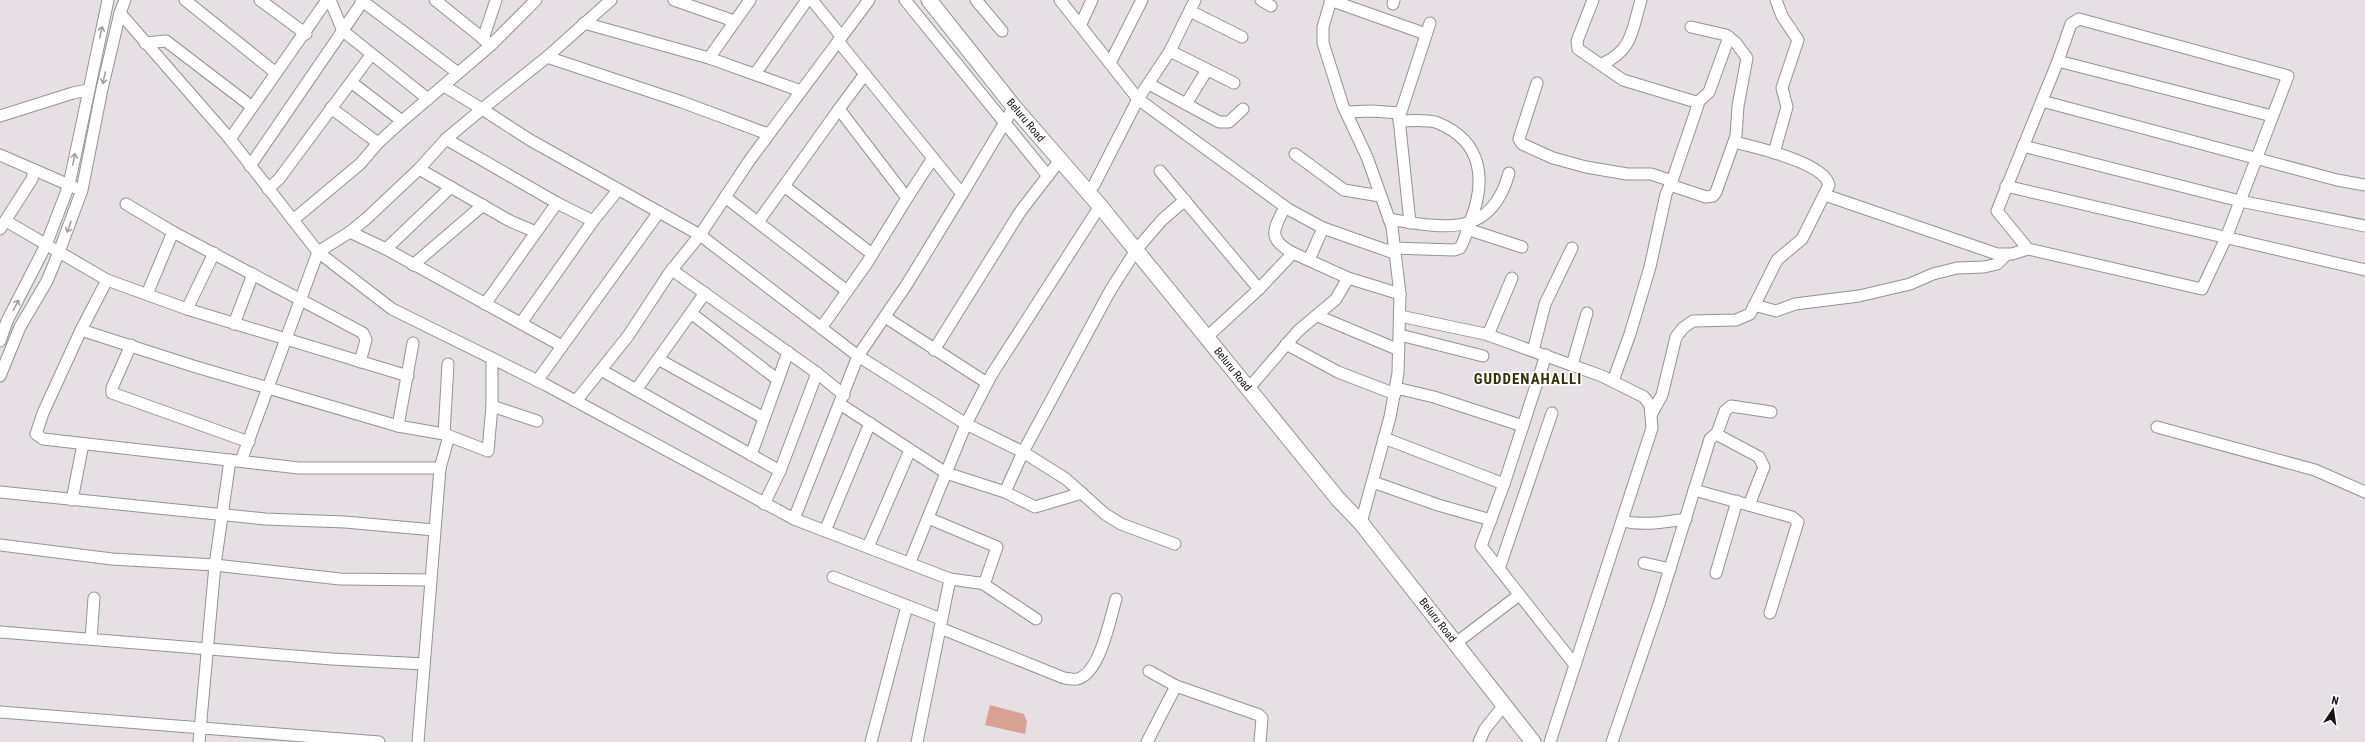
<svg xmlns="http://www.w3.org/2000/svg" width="2365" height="742" viewBox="0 0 2365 742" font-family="'Roboto Condensed',sans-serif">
	<rect width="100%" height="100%" fill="#e6dfe3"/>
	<polygon fill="#d8a194" points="990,705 1024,714 1027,722 1025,734 985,725"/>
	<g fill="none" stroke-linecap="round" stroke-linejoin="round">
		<g stroke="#969194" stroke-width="13">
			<g id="minor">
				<polyline points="185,0 276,73"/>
				<polyline points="260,0 306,34"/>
				<polyline points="330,0 343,31 428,99"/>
				<polyline points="361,0 458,73"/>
				<polyline points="435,0 491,45"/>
				<polyline points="536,0 491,45 402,121 378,143 360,164 293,220 318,252 392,309 546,385 794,519 950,579 917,742"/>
				<polyline points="674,0 734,21"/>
				<polyline points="812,0 841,36"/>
				<polyline points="905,0 1048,176"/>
				<polyline points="976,0 1002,31"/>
				<polyline points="1060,0 1138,99 1288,209 1323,228 1394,253"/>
				<polyline points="1261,0 1271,6"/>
				<polyline points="1330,0 1426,34"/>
				<polyline points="1331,0 1323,27 1323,43 1343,106 1367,157 1392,227 1400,294 1398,373 1390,417 1361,523"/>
				<polyline points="1593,0 1577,41 1578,49 1623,80 1696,102 1698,105 1672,181 1666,194 1650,267 1630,334 1613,381"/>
				<polyline points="1393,4 1394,0"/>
				<polyline points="1190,11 1242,37"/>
				<polyline points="120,13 230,139 293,220"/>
				<polygon points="2079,19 2288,76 2226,238 2202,289 2028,249 1997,211 2058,61 2071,24"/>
				<polyline points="584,23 709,58 801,91"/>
				<polyline points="1081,24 1092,0"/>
				<polyline points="483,39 496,0"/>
				<polyline points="838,41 962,194 1014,107"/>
				<polyline points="145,43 166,41 251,106"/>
				<polyline points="1170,51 1234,83"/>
				<polyline points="547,57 682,102 768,134"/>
				<polyline points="709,58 750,0"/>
				<polyline points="2058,61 2272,116"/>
				<polyline points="1110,63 1142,0"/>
				<path d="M1602 64C1633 50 1632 30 1641 0"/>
				<polyline points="755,74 807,0"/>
				<polyline points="351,82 402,121"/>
				<polyline points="1537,83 1519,139 1522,144 1553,158 1586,167 1627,174 1651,174 1672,181"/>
				<polyline points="1149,84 1219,122 1229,122 1243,109"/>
				<polyline points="444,86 482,109 547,57 611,0"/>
				<polyline points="2042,101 2337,180 2365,185"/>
				<polyline points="1697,103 1709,92 1729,37"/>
				<polyline points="1186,104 1207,70"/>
				<polyline points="331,108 378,143"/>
				<polyline points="1346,112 1372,111 1399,113"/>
				<polyline points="0,116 73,93 88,90"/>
				<polyline points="230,139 327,0"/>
				<polyline points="446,139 557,203 593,221"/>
				<polyline points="2023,146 2240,201 2365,226"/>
				<polyline points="1774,153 1787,107 1782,88 1798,40 1782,16 1776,0"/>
				<polyline points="1295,154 1344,190 1380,196"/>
				<polyline points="0,155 76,188"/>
				<polyline points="250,166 363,1"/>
				<polyline points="419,169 510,221 536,232"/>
				<polyline points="1160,171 1259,289"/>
				<polyline points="1670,185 1706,197 1713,196 1716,192 1736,136 1738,106 1747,58 1736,43 1726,35 1691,27"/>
				<polyline points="784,186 839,109"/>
				<polyline points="2006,186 2365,270"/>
				<polyline points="268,189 279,179 371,55"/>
				<polyline points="1087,190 1094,185 1138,99 1170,51 1195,0"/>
				<polyline points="1825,195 1997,254 2012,254 2028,249"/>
				<polyline points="725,197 847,291"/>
				<polyline points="907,198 933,158"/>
				<polyline points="126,204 173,232 363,333 366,340 360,362"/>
				<path d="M1285 207C1273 230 1267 239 1293 253"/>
				<path d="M1389 219C1443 228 1491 239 1509 173"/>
				<polyline points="6,221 107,280 187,309 408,376"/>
				<polyline points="758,222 784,186 872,254"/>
				<polyline points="1410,223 1399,118 1430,23"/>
				<polyline points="0,229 32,179 34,170"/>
				<polyline points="1467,229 1522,247"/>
				<polyline points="350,232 386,249 562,346"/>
				<path d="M1393 248 1454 250 1460 248C1465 240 1467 230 1470 222 1486 182 1484 142 1438 123 1428 119 1411 121 1399 121"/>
				<polyline points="386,249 451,187"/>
				<polyline points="1309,260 1323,228"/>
				<polyline points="413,265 483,205"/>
				<polyline points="672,270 817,373 844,395"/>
				<polyline points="107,280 81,330 193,366 398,426 444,434"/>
				<polyline points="147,294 173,232"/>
				<polyline points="485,304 557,203"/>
				<polyline points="1754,305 1776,311 1795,304 1859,296 1910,284 1933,274 1957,268 1984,267 1997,264 2006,255"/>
				<polyline points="187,309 214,253"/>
				<polyline points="691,313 778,380"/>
				<polyline points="1318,316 1399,350"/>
				<polyline points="1400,316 1485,334 1602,376 1644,397 1650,405 1652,428 1550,742"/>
				<polyline points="885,317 987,383"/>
				<polyline points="521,323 593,221 618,190"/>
				<polyline points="234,324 253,274"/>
				<polyline points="821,328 867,263 907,198 839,109 865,74"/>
				<polyline points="81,330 43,413 36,434 43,439 299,468 440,468 418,742"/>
				<polyline points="1400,335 1483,356"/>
				<polyline points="1488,335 1512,278"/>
				<polyline points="1207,337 1259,289 1293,253 1348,278 1400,294"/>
				<polyline points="0,341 7,321 46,245 69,185 108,0"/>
				<polyline points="1286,344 1338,372 1395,394"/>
				<polyline points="131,345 112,388 112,393 249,442"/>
				<polyline points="934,350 1020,212 1060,160"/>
				<polyline points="1533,351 1545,304 1572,248"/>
				<polyline points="1546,355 1504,484 1481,546 1575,665"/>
				<polyline points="658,359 764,418"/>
				<polyline points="448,364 444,434 488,451 492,406 492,358"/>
				<polyline points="1572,365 1587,313"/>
				<polyline points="601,370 780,471"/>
				<polyline points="0,376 20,327 47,281 59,252 82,190 102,89 120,13 125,0"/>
				<polyline points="537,381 659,212"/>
				<polyline points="1249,388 1298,331 1336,299 1348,278"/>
				<polyline points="1396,388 1434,397 1523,426"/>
				<polyline points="636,390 705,293"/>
				<polyline points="576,401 628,336 670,272 700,235 749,161 869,0"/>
				<polyline points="840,404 946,473 966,424 1023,452 1066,479 1105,514 1121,524 1175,544"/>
				<polyline points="492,406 537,421"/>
				<path d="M1652 413 1662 395 1676 337 1683 328 1693 321 1736 320 1750 314 1777 260 1802 239 1829 185C1824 162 1754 147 1734 142"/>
				<polyline points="398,426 413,343"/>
				<polyline points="2157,427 2315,470 2365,492"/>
				<polyline points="1716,434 1759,457 1764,467 1749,505"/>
				<polyline points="1384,438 1504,484"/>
				<polyline points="751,455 788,352"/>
				<polyline points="241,461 318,252 350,232 367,218 419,169 446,139 482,109 530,140 700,235 858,356 966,424 992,374 1100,206"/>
				<polyline points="440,468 449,436"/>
				<polyline points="1373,482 1438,505 1491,520"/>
				<polyline points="1694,490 1792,517 1798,522 1770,613"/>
				<polyline points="0,492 265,519 345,522 434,530"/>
				<polyline points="1005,492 1023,452 1110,291 1136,250 1162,220 1185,200"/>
				<polyline points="72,500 83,444"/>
				<polyline points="764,504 780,471 817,373"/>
				<polyline points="928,518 997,547 985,582 979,583 950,579"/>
				<polyline points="794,519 858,356 907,284 962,194"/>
				<path d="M1623 521C1643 526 1665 522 1686 519"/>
				<polyline points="825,531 870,423"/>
				<polyline points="0,545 112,559 215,565 340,579 431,580"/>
				<polyline points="868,547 910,450"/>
				<polyline points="910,562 946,473 1005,492 1035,507 1082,493"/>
				<polyline points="1644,563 1670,569"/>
				<polyline points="1499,569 1552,413"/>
				<polyline points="1716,573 1737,501"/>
				<polyline points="833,577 941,619"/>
				<polyline points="982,583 1036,619"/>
				<path d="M940 628 1064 678C1068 678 1073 680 1077 679 1100 674 1110 619 1116 599"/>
				<polyline points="0,632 332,659 423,664"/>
				<polyline points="91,639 94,598"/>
				<polyline points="1456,643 1519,595"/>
				<polyline points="1149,671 1176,686 1259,715 1262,718 1260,742"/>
				<polyline points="0,712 379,742"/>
				<polyline points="199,742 215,565 230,460"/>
				<polyline points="871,742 907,606"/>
				<polyline points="1147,742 1176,686"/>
				<polyline points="1479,742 1485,729 1504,705"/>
				<polyline points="1612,742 1659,604 1710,439 1717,433 1725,411 1731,406 1771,412"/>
			</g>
		</g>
		<g stroke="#969194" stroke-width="17">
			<polyline id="highway" points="929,0 1014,107 1100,206 1338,499 1361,523 1533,742"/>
		</g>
		<use href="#minor" stroke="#fff" stroke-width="11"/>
		<use href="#highway" stroke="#fff" stroke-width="15"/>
	</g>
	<defs><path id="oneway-shaft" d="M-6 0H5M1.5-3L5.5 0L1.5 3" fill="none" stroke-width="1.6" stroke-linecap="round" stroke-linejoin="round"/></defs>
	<g stroke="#a1a0a0">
		<use href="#oneway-shaft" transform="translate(101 32) rotate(-78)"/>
		<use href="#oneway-shaft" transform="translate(104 78) rotate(103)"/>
		<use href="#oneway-shaft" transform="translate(74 159) rotate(-79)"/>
		<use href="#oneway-shaft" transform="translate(69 227) rotate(110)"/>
		<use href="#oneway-shaft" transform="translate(16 305) rotate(-63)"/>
	</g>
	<g text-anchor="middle" stroke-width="3.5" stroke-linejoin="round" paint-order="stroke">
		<g font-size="11" fill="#131112" stroke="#fff">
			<text transform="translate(1026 120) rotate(50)" y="4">Beluru Road</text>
			<text transform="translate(1233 369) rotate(51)" y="4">Beluru Road</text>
			<text transform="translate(1438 620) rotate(52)" y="4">Beluru Road</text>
		</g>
		<g font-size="15" font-weight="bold" letter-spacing="1" fill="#353106" stroke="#fff">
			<text x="1528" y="384">GUDDENAHALLI</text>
		</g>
	</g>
	<g transform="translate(2333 710) rotate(13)" stroke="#ffffff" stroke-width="3" paint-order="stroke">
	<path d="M0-3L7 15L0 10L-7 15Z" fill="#131112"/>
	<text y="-6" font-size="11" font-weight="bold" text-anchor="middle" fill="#131112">N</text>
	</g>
</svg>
